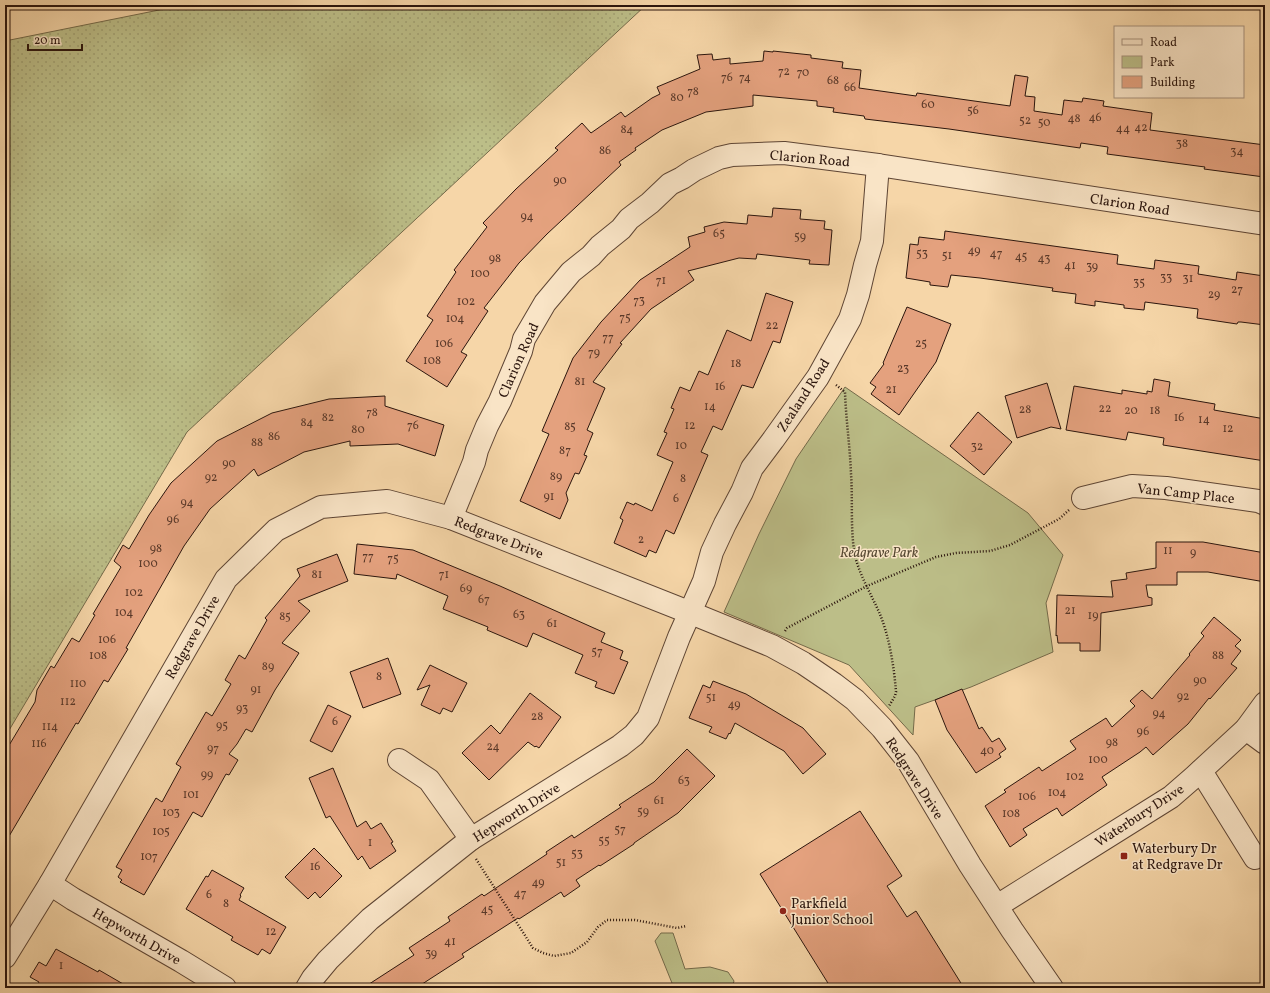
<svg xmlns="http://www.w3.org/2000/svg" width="1270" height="993" viewBox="0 0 1270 993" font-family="Vollkorn,serif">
	<defs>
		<pattern id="grass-dots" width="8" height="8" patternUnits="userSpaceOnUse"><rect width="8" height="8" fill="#bcbe88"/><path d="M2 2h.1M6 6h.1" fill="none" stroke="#a2a274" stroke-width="1.8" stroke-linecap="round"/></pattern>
	</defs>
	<rect width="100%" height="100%" fill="#f6d6a8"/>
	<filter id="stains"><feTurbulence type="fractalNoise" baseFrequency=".005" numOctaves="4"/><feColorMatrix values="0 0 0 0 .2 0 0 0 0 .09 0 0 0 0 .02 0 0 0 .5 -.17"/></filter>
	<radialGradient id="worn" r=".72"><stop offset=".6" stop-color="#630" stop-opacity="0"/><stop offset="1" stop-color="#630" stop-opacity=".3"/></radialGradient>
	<polygon fill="url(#grass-dots)" stroke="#746a4a" points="184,5 646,5 187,432 5,737 5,41"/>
	<g fill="#bcbe88" stroke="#746a4a">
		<polygon points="845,387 1028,513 1063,555 1046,603 1053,652 971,687 915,707 913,735 849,665 724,612 759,534 796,459"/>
		<polygon points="661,933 673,933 685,969 710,967 728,972 734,981 732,988 674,988 655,941"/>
	</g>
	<g fill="#e4a17e" stroke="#2b150d">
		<polygon points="764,51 773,52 773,51 811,55 811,58 843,62 842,68 861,70 859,88 916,96 917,93 1010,106 1015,75 1028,77 1025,96 1035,97 1034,111 1062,115 1064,100 1082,102 1083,98 1104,101 1103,106 1152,113 1150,130 1265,145 1264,177 1204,169 1205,167 1107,154 1108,147 1081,143 1080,148 949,129 865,119 864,116 833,112 834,108 817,106 817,101 753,95 753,106 706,112 662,130 635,148 636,150 619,162 621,165 547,234 519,263 484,308 488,311 461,352 467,355 447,387 406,361 433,320 427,316 456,272 454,270 487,227 483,223 516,189 558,150 555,148 582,123 591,133 621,112 625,117 652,98 660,94 657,87 700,69 697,55 712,54 713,60 730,58 730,64 763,61"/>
		<polygon points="773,208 801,210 800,219 825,221 824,229 832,230 829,265 809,264 810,260 757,254 756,259 739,258 688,271 694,280 651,309 620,343 622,344 593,382 605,388 587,430 593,433 584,455 587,456 579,474 575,473 566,493 568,500 560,519 520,501 549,434 542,431 573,358 601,322 640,280 690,247 688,237 705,232 704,227 724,222 747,224 748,215 772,217"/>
		<polygon points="945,231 1118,255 1117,264 1154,269 1155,260 1199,266 1198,274 1236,280 1237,272 1264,276 1261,293 1265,293 1265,325 1241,322 1238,322 1237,324 1197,318 1198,309 1145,302 1144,310 1124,308 1124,305 1095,301 1095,306 1075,303 1076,294 1052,291 1053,288 980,278 951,275 948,287 930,285 930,282 906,278 910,244 918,245 919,237 944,240"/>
		<polygon points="766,293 793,302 780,343 773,341 753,388 742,385 722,430 713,426 701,452 708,455 674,534 666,530 656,553 649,550 646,557 614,543 623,520 620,518 627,502 634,505 635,503 652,511 673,462 657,455 667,433 664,432 674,409 671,408 680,387 690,391 699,371 708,375 727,330 751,341"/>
		<polygon points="907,307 951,324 936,362 899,415 871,394 876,387 870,383 884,364 883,363"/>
		<polygon points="1154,379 1170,382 1168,396 1215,404 1214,410 1265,419 1265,461 1163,445 1164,438 1128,432 1126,440 1066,430 1074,386 1122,394 1122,390 1147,394 1147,391 1152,392"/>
		<polygon points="1047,383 1061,429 1051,427 1017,438 1005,396"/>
		<polygon points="385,396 385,406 444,425 435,456 398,444 350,446 350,441 304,452 258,476 254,469 210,509 184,546 126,648 128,649 108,682 104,680 78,724 76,723 5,843 5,752 35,702 37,690 51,666 54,668 72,638 79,642 95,615 93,614 121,567 114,561 123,545 129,549 149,515 171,483 217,441 272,413 329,399"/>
		<polygon points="978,412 1012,442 984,475 950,446"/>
		<polygon points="1156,542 1203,542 1265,553 1265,582 1208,572 1177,572 1177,585 1146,585 1148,597 1152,598 1152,605 1101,613 1100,651 1080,651 1080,643 1058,643 1057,635 1056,636 1057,595 1113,597 1111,581 1127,579 1126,573 1156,568"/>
		<polygon points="357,544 413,550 500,586 605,633 601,642 623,651 620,659 628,662 614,694 595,687 597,682 575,673 583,655 533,633 527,647 487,630 488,627 443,609 448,596 397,574 396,579 354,574"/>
		<polygon points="337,554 348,581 298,601 310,611 282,643 299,653 275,690 252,732 246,729 237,744 229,754 238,760 229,775 226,774 202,817 193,812 144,895 120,882 122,880 118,877 122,870 116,867 156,798 162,802 181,767 176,764 206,712 212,716 231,684 225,680 239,655 245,659 267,620 265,618 300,576 297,569"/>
		<polygon points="1214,617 1241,640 1235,646 1241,651 1231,664 1237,668 1210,699 1209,698 1188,724 1153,755 1146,747 1140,752 1102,777 1107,785 1062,816 1057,808 1050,812 1023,829 1027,835 1010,847 985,806 1006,792 1004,790 1039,767 1042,771 1076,749 1070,741 1106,718 1112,727 1135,706 1130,701 1142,690 1152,699 1190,655 1189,654 1204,636 1201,633"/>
		<polygon points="388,658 401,694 363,708 350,672"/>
		<polygon points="430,665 467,683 452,712 443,708 440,714 421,705 430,685 417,690"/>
		<polygon points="713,681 746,694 803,728 826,754 803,774 784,751 735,723 730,734 729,733 726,739 709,732 712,727 689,718 703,685 710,688"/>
		<polygon points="962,689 979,729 982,727 992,742 999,738 1006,749 999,754 1001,757 976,773 947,730 935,700"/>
		<polygon points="530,693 561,717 539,748 536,746 535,747 528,742 489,780 462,753 491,725 500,734"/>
		<polygon points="328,705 351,716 332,752 310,741"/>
		<polygon points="687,749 715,776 678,813 634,843 634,844 600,866 599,865 576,880 580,886 564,897 561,892 519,919 518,918 462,954 464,957 416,988 363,988 414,955 409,948 450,921 448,917 482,894 484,896 547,854 546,852 572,835 574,838 621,807 619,805 654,782"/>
		<polygon points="333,768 357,827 366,821 371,829 381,823 393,842 391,843 396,851 370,869 362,856 358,860 330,816 326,818 309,778"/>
		<polygon points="860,811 902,876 887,886 907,917 916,911 964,988 831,988 760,874"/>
		<polygon points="314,848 342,876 320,898 315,892 308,899 285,877"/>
		<polygon points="212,870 244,888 240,895 241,896 239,900 286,927 270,954 262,949 258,955 231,940 233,937 186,909 206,876 208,877"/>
		<polygon points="56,949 98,972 99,970 130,988 36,988 39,982 30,977 39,962 46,966"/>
	</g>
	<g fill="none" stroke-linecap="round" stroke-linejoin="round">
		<g stroke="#5e4534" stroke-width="24">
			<g id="minor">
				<polyline points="1083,498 1132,486 1166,488 1258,501 1265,504"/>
				<polyline points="451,518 474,462 477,450 487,426 500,401 521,351 524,339 545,303 571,272 591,256 600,246 621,229 629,219 650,203 670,184 682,178 694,170 719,158 732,155 784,153 878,165 1265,224"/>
				<polyline points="1246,729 1265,743"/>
				<polyline points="399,760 429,780 471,839"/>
				<polyline points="1201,771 1255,858"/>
				<polyline points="50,884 73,899 181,961 225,988"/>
				<polyline points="997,906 1171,797 1194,777 1246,729 1265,703"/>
				<polyline points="5,957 50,884 226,579 276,530 321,507 387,501 451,518 696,615 772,646 803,663 834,684 855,700 882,728 908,761 970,865 1012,930 1052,988"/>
				<polyline points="307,988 313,978 328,960 370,919 471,839 620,746 634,735 648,718 679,637 704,581 712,552 725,524 742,492 752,468 773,440 818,377 850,319 858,295 865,265 872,241 878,165"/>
			</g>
		</g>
		<g stroke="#2b150d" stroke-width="2.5" stroke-dasharray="1 2" stroke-linecap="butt">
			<path d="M836 385 845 392C846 420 850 447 851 474 853 501 850 529 855 556 860 576 871 594 879 612 889 635 894 666 896 692L895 696 889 706"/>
			<polyline points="785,631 787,628 867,586 936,557 956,553 990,551 1010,545 1059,519 1069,510"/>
			<polyline points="476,859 533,948 543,953 554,956 571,953 587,942 598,927 607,920 635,920 677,928 686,926"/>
		</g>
		<use href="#minor" stroke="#f9e4c6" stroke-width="22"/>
	</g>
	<g fill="#8f2418" stroke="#f9e4c6" stroke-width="1.5">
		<rect x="1120" y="852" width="8" height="8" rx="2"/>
		<circle cx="783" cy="911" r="4"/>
	</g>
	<g text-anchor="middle" stroke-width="3" stroke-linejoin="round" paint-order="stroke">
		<g font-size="12" fill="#593829">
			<text x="784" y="75">72</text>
			<text x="803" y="76">70</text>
			<text x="727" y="81">76</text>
			<text x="745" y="81">74</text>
			<text x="833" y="84">68</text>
			<text x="850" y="91">66</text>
			<text x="693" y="95">78</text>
			<text x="677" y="101">80</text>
			<text x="928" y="108">60</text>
			<text x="973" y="114">56</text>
			<text x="1095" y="121">46</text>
			<text x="1074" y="122">48</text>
			<text x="1025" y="124">52</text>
			<text x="1044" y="126">50</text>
			<text x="1141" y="131">42</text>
			<text x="1123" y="132">44</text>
			<text x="627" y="133">84</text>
			<text x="1182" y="147">38</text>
			<text x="605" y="154">86</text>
			<text x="1237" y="155">34</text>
			<text x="560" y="184">90</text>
			<text x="527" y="220">94</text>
			<text x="719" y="237">65</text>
			<text x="800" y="240">59</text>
			<text x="974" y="254">49</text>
			<text x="922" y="257">53</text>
			<text x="996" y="257">47</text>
			<text x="947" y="259">51</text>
			<text x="1021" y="260">45</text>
			<text x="495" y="262">98</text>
			<text x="1044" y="262">43</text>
			<text x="1070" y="269">41</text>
			<text x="1092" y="270">39</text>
			<text x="480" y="277">100</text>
			<text x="1166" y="281">33</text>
			<text x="1188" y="282">31</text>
			<text x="661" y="284">71</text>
			<text x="1139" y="286">35</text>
			<text x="1237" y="293">27</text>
			<text x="1214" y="298">29</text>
			<text x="639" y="304">73</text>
			<text x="466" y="305">102</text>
			<text x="625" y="321">75</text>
			<text x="455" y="322">104</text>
			<text x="772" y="329">22</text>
			<text x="608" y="341">77</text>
			<text x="444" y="347">106</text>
			<text x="921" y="347">25</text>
			<text x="594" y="356">79</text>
			<text x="432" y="364">108</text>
			<text x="736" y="367">18</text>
			<text x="903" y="372">23</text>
			<text x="580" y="385">81</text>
			<text x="720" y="390">16</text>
			<text x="891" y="393">21</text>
			<text x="710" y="410">14</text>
			<text x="1105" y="412">22</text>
			<text x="1025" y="413">28</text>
			<text x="1131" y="414">20</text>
			<text x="1155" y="414">18</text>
			<text x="372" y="416">78</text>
			<text x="328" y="421">82</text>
			<text x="1179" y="421">16</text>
			<text x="1204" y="423">14</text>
			<text x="307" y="426">84</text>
			<text x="413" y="429">76</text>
			<text x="690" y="429">12</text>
			<text x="570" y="430">85</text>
			<text x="1228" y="432">12</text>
			<text x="358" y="433">80</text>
			<text x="274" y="440">86</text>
			<text x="257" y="446">88</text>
			<text x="681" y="449">10</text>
			<text x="977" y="450">32</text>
			<text x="565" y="454">87</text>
			<text x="229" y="467">90</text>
			<text x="556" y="480">89</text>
			<text x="211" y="481">92</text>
			<text x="683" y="482">8</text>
			<text x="549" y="500">91</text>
			<text x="676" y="502">6</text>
			<text x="187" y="506">94</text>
			<text x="173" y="523">96</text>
			<text x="641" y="543">2</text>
			<text x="156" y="552">98</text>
			<text x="1168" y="554">11</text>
			<text x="1193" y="556">9</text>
			<text x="368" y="560">77</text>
			<text x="393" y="562">75</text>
			<text x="148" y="567">100</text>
			<text x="317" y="578">81</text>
			<text x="444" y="578">71</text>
			<text x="466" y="592">69</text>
			<text x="134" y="596">102</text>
			<text x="484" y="603">67</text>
			<text x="1070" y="614">21</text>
			<text x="124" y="616">104</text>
			<text x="519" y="618">63</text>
			<text x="1093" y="619">19</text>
			<text x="285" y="620">85</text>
			<text x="552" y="627">61</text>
			<text x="107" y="643">106</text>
			<text x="597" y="655">57</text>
			<text x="98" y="659">108</text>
			<text x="1218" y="659">88</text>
			<text x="268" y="670">89</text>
			<text x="379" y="680">8</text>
			<text x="1200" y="684">90</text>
			<text x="78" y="687">110</text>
			<text x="256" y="693">91</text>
			<text x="1183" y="700">92</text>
			<text x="711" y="701">51</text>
			<text x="68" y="705">112</text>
			<text x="734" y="708">49</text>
			<text x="242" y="712">93</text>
			<text x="1159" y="717">94</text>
			<text x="537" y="720">28</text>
			<text x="335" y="725">6</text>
			<text x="222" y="729">95</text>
			<text x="50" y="730">114</text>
			<text x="1143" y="735">96</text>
			<text x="1112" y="746">98</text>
			<text x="39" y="747">116</text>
			<text x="493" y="750">24</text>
			<text x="213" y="752">97</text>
			<text x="987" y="754">40</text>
			<text x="1098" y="763">100</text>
			<text x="207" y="778">99</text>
			<text x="1075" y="780">102</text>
			<text x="684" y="784">63</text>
			<text x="1057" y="796">104</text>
			<text x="191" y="798">101</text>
			<text x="1027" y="800">106</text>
			<text x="659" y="804">61</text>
			<text x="643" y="815">59</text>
			<text x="171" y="816">103</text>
			<text x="1011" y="817">108</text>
			<text x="620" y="833">57</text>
			<text x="161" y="835">105</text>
			<text x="604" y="844">55</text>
			<text x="370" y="846">1</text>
			<text x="577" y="857">53</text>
			<text x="149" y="860">107</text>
			<text x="561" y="866">51</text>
			<text x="315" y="870">16</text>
			<text x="538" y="886">49</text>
			<text x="520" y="897">47</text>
			<text x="209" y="898">6</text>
			<text x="226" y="907">8</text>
			<text x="487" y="913">45</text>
			<text x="271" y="935">12</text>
			<text x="450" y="945">41</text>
			<text x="431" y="957">39</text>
			<text x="61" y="969">1</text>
		</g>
		<g font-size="14" fill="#2b150d" stroke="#f9e4c6">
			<text transform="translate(810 158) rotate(5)" y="5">Clarion Road</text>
			<text transform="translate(1130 204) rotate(9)" y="5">Clarion Road</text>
			<text transform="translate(518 360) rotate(-66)" y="5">Clarion Road</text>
			<text transform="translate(803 395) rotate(-57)" y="5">Zealand Road</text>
			<text transform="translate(1186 493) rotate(6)" y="5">Van Camp Place</text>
			<text transform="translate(499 537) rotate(21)" y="5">Redgrave Drive</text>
			<text transform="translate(192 637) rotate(-60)" y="5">Redgrave Drive</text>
			<text transform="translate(915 778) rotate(57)" y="5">Redgrave Drive</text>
			<text transform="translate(516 812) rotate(-32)" y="5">Hepworth Drive</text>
			<text transform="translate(1139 815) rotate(-33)" y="5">Waterbury Drive</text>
			<text transform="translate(137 936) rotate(30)" y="5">Hepworth Drive</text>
		</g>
		<g font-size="14" font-style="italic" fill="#564832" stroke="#f9e4c6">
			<text x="879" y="557">Redgrave Park</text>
		</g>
		<g font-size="14" fill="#2b150d" stroke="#f9e4c6" text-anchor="start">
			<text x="1132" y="853">Waterbury Dr<tspan x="1132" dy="16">at Redgrave Dr</tspan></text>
			<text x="791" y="908">Parkfield<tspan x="791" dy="16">Junior School</tspan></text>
		</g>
	</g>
	<rect width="1270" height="993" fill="none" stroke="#f6d6a8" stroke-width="20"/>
	<rect x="6" y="6" width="1258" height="981" fill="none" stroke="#2b150d" stroke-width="2"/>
	<rect x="10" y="10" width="1250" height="973" fill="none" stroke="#2b150d"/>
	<rect x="1114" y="26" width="130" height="72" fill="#f9e4c6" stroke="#a7917c"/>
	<rect x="1122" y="39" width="20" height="6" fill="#f9e4c6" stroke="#a7917c"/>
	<text x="1150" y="46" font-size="12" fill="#2b150d">Road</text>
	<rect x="1122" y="56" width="20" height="12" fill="#bcbe88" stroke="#a7917c"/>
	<text x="1150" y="66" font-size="12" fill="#2b150d">Park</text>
	<rect x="1122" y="76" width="20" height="12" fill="#e4a17e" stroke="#a7917c"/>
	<text x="1150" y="86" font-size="12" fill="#2b150d">Building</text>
	<path d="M28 44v6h54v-6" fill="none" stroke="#2b150d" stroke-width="2"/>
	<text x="34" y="44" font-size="12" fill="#2b150d" stroke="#f9e4c6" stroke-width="3" paint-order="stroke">20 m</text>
	<rect width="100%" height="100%" filter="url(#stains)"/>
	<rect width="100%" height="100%" fill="url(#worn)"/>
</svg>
